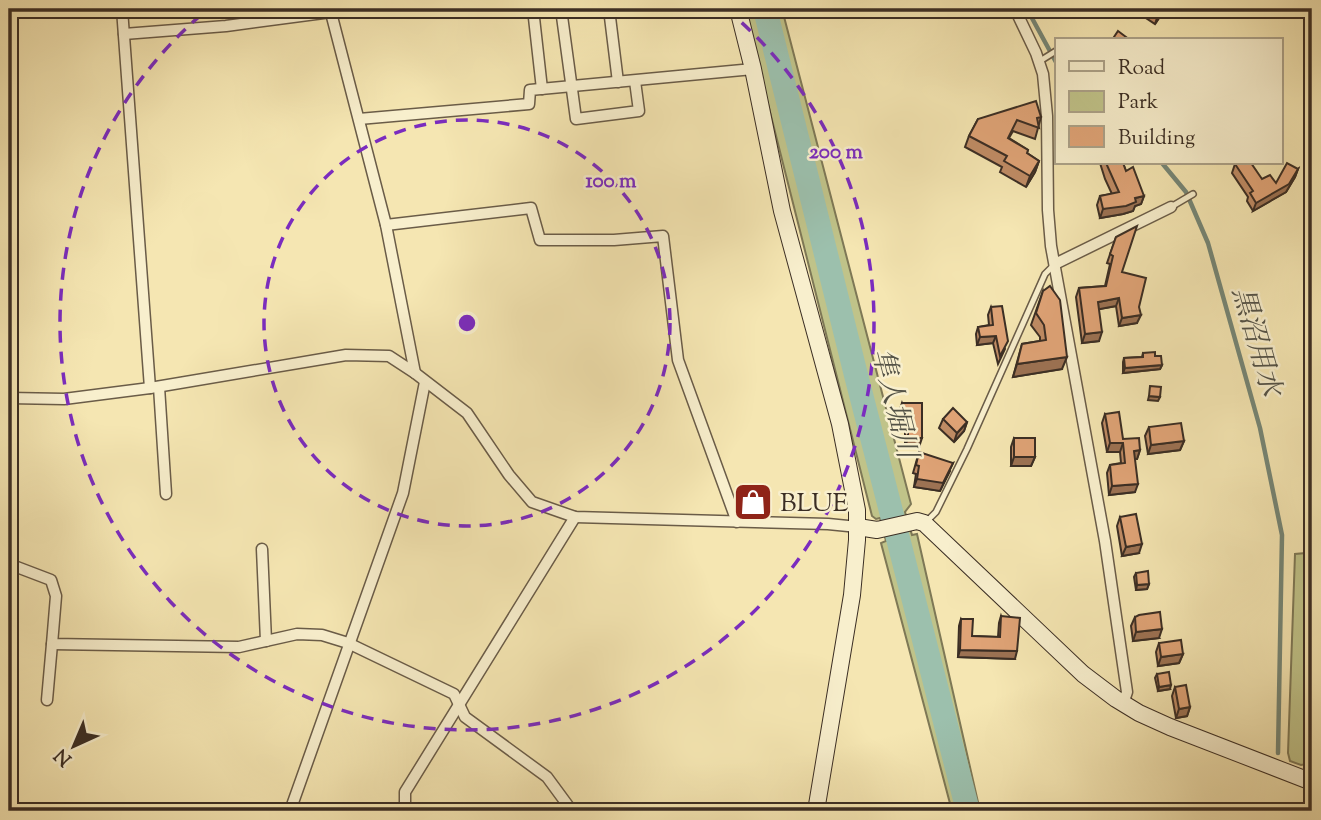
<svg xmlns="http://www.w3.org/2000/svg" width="1321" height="820" viewBox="0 0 1321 820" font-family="'Sorts Mill Goudy','Noto Serif JP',serif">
	<rect width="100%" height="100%" fill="#f5e6b2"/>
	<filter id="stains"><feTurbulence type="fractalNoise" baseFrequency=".00286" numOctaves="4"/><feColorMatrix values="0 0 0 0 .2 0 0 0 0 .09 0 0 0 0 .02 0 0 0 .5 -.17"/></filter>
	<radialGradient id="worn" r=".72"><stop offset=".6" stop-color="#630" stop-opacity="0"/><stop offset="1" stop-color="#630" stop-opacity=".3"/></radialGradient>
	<g fill="#c0c389" stroke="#7e7856" stroke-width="2">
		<polygon points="744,9 758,9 774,86 961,811 952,811 881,543 886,541 880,518 876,519 872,516"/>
		<polygon points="772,9 782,9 911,504 905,512 912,535 917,534 980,811 975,811 898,513 860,351"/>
		<polygon points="1306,531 1312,533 1312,670 1307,764 1301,765 1290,761 1288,753 1295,554 1306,553"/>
	</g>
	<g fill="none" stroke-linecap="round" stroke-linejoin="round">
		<g stroke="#758676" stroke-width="4.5">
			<polyline points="1027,9 1057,64"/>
			<polyline points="1162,163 1186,192 1208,243 1260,428 1282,535 1278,753"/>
			<polyline points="1277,811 1277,810"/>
		</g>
		<polyline stroke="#9cc0ad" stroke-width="24" points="765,9 856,375 968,811"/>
		<g stroke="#6a5c48" stroke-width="8">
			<g id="lane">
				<polyline points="1040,61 1056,51 1057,53"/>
				<polyline points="1171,207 1193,194"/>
				<polyline points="927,521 936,512 967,449 1045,274 1054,265"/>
			</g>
		</g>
		<g stroke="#6a5c48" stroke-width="13">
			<g id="street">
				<polyline points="122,9 150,388"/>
				<polyline points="330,9 386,225 415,373"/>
				<polyline points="533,9 542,89"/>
				<polyline points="561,9 576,119 639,111 635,81"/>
				<polyline points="609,9 618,82"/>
				<polyline points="1015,9 1036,53 1043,74 1047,116 1048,210 1051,246 1105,541 1127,692 1123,704"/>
				<polyline points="124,34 226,26 331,12"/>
				<polyline points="359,119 529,104 530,90 753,69"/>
				<polyline points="386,225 531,208 540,240 614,240 663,236 678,360 737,522"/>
				<polyline points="1055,264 1171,207"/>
				<polyline points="159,387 166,494"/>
				<polyline points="9,398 64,399 150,388 346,355 389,356 415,373 467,413 509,475 532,502 575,517 828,524 858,527"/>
				<polyline points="262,549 266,641"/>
				<polyline points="9,564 51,580 56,596 52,644 239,647 297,634 322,635 348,643 454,694 465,717 547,777 572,811"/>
				<polyline points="47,700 52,644"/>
				<polyline points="290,811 403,493 425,382"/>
				<polyline points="405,811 405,792 575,517"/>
			</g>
		</g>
		<g stroke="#3b2e24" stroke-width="18">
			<g id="secondary">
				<polyline points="738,9 753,69 782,211 840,424 857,510 857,540 852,595 816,811"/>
				<polyline points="858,527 877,530 917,521 924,523 1083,674 1116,699 1139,713 1170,727 1312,782"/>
			</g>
		</g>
		<use href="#lane" stroke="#f8efcd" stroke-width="5"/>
		<use href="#street" stroke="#f8efcd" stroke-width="10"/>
		<use href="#secondary" stroke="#f8efcd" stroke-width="16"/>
	</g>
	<g fill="#c08c65" stroke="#3b2e24" stroke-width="2">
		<polygon points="1142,9 1164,9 1161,15 1155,24 1140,14"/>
		<polygon points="1041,117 1035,139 1013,131 1009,138 1028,150 1027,153 1039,161 1035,172 1026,187 1000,172 1002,167 965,147 969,136 978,119"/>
		<polygon points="1100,163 1123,163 1126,171 1144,196 1141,204 1135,206 1133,211 1123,214 1100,218 1097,205 1100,196 1112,194 1105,179"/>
		<polygon points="1235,164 1262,179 1276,183 1298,169 1295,177 1286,192 1253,211 1247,201 1248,197 1232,173"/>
		<polygon points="1116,237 1122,272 1139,307 1137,323 1119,326 1116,306 1099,309 1099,341 1082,343 1076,297 1079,288 1105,286 1110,264 1107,263"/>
		<polygon points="1043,291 1062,369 1013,377 1022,344 1040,341 1040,337 1031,325"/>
		<polygon points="991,307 1005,349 998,364 993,343 977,345 976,334 978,327 989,325 988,315"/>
		<polygon points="1143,353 1155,356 1162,365 1160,369 1123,373 1123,362 1124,358 1142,357"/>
		<polygon points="902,403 919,447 905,447 905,425 899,425 899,412"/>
		<polygon points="1105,414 1123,439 1140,450 1137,459 1135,459 1135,492 1109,495 1107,473 1110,465 1121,463 1120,452 1107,452 1102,423"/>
		<polygon points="943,419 967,422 964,431 954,442 939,428"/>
		<polygon points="1149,427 1184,441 1180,450 1148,454 1145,436"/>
		<polygon points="1014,438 1035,457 1031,466 1011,466 1011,447"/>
		<polygon points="919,452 950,471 940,491 914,487 916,474 913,473"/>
		<polygon points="1120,517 1139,553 1122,556 1117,526"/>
		<polygon points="1136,573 1149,584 1147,589 1136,590 1134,577"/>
		<polygon points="1001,616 1015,659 958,657 959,626 961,619 972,636 998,637 999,623"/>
		<polygon points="1135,617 1159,638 1133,641 1131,626"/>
		<polygon points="1159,643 1183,654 1179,663 1158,666 1156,652"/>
		<polygon points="1157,674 1170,689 1158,691 1155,678"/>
		<polygon points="1175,687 1190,707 1187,716 1176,718 1172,696"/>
	</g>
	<g fill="#9c7253" stroke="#3b2e24" stroke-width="2">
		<polygon points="1163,9 1164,9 1161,15 1155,24 1158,15"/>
		<polygon points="1039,161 1035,172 1026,187 1030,176"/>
		<polygon points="1298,169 1295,177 1286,192 1253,211 1256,203"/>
		<polygon points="1144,196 1141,204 1135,206 1133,211 1123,214 1100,218 1103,209 1135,198"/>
		<polygon points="1119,298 1116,306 1095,310 1098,302"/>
		<polygon points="1141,315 1137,323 1119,326 1122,318"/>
		<polygon points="1102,332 1099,341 1082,343 1085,334"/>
		<polygon points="996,336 993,343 977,345 980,337"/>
		<polygon points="1067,357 1062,369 1013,377 1017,364"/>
		<polygon points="1162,365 1160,369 1123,373 1125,368"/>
		<polygon points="1149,396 1160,397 1158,401 1148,400"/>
		<polygon points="903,416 908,416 905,425 899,425"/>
		<polygon points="967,422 964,431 954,442 957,433"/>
		<polygon points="908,438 922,438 919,447 905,447"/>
		<polygon points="1184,441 1180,450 1148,454 1151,445"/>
		<polygon points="1110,443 1123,443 1120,452 1107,452"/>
		<polygon points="1140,450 1137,459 1131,459 1134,451"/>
		<polygon points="1014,457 1035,457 1031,466 1011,466"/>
		<polygon points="953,463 940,491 914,487 917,479"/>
		<polygon points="1138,484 1135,492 1109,495 1112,486"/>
		<polygon points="1142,544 1139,553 1122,556 1126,547"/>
		<polygon points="1149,584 1147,589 1136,590 1137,585"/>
		<polygon points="1162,629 1159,638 1133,641 1136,632"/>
		<polygon points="960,650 1017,651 1015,659 958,657"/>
		<polygon points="1183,654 1179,663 1158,666 1161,657"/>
		<polygon points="1171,685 1170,689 1158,691 1159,687"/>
		<polygon points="1190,707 1187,716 1176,718 1179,709"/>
	</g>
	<g fill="#dfa376" stroke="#3b2e24" stroke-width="2">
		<polygon points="1149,9 1163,9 1158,15"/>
		<polygon points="1118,31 1130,40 1112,40"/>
		<polygon points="1036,101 1041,117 1037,118 1039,128 1017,120 1008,138 1028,150 1027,153 1039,161 1030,176 1004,161 1007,156 969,136 978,119"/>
		<polygon points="1106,163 1123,163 1126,171 1133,167 1144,196 1135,198 1136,202 1126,206 1103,209 1100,196 1119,192"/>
		<polygon points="1237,163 1251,163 1262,179 1270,175 1276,183 1287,163 1298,169 1289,184 1256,203 1250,193 1253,191 1235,164"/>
		<polygon points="1137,226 1122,272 1146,278 1139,307 1141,315 1122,318 1119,298 1098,302 1102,332 1085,334 1079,288 1106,286 1113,256 1110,254 1116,237"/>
		<polygon points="1050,286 1060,300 1067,357 1017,364 1022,344 1046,340 1044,325 1036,313 1043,291"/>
		<polygon points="1002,306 1008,341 1000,356 996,336 980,337 978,327 993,325 991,307"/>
		<polygon points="1155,352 1155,356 1161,356 1162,365 1125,368 1124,358 1143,357 1143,353"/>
		<polygon points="1150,386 1161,387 1160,397 1149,396"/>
		<polygon points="902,403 922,403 922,438 908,438 908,416 903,416"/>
		<polygon points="953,408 967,422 957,433 943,419"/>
		<polygon points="1119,412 1123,439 1139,438 1140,450 1134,451 1138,484 1112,486 1110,465 1125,463 1123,443 1110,443 1105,414"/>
		<polygon points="1181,423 1184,441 1151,445 1149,427"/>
		<rect x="1014" y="438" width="21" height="19"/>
		<polygon points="919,452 953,463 943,483 917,479 919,466 916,465"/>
		<polygon points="1136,514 1142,544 1126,547 1120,517"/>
		<polygon points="1148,571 1149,584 1137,585 1136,573"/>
		<polygon points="1160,612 1162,629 1136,632 1135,617 1139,615"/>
		<polygon points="1001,616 1020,618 1017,651 960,650 961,619 973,619 972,636 1000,637"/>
		<polygon points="1181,640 1183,654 1161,657 1159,643"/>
		<polygon points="1169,672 1171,685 1159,687 1157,674"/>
		<polygon points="1186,685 1190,707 1179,709 1175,687"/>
	</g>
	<g fill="none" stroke="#7b2cbf" stroke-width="3.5" stroke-dasharray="12 9">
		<circle cx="467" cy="323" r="203"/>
		<path d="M726 9A407 407 0 1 1 208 9"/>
	</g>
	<defs>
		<g id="shop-square" transform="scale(2.0125)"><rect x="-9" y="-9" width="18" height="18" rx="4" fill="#8f2418" stroke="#f8efcd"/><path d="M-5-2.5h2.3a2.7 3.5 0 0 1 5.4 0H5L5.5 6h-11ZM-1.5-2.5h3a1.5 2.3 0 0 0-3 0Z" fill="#fff"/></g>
	</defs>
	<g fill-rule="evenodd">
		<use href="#shop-square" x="753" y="502"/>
	</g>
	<g text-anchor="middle" stroke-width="5" stroke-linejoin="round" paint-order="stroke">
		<g font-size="26" fill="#3b2e24" stroke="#f8efcd" text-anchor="start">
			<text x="780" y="511">BLUE</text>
		</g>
		<g font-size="28" font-style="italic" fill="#535246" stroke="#f8efcd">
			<text transform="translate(1258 341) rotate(74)" y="10">黒沼用水</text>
			<text transform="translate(896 403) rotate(76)" y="10">隼人堀川</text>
		</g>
	</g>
	<circle cx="467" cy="323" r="10" fill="#7b2cbf" stroke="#f8efcd" stroke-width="3.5"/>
	<g font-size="21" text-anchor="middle" font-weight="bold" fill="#7b2cbf" stroke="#f8efcd" stroke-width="5" stroke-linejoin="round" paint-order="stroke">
		<text x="836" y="158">200 m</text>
		<text x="611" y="187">100 m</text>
	</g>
	<rect width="1321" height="820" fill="none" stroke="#f5e6b2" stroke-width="35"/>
	<rect x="10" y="10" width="1300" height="799" fill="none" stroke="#3b2e24" stroke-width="3.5"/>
	<rect x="18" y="18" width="1286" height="785" fill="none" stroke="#3b2e24" stroke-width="2"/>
	<rect x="1055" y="38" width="228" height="126" fill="#f8efcd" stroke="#aca289" stroke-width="2"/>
	<rect x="1069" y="61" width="35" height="10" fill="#f8efcd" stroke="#aca289" stroke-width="2"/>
	<text x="1118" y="74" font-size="21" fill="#3b2e24">Road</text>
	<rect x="1069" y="91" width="35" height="21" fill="#c0c389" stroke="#aca289" stroke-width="2"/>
	<text x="1118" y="108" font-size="21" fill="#3b2e24">Park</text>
	<rect x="1069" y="126" width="35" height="21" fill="#dfa376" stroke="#aca289" stroke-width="2"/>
	<text x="1118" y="144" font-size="21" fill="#3b2e24">Building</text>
	<g transform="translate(74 746) rotate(224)" stroke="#f8efcd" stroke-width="5" paint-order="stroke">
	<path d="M0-5L12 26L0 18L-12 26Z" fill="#3b2e24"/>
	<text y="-10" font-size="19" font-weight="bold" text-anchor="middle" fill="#3b2e24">N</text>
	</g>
	<rect width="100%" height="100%" filter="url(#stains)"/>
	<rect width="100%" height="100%" fill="url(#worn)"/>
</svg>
